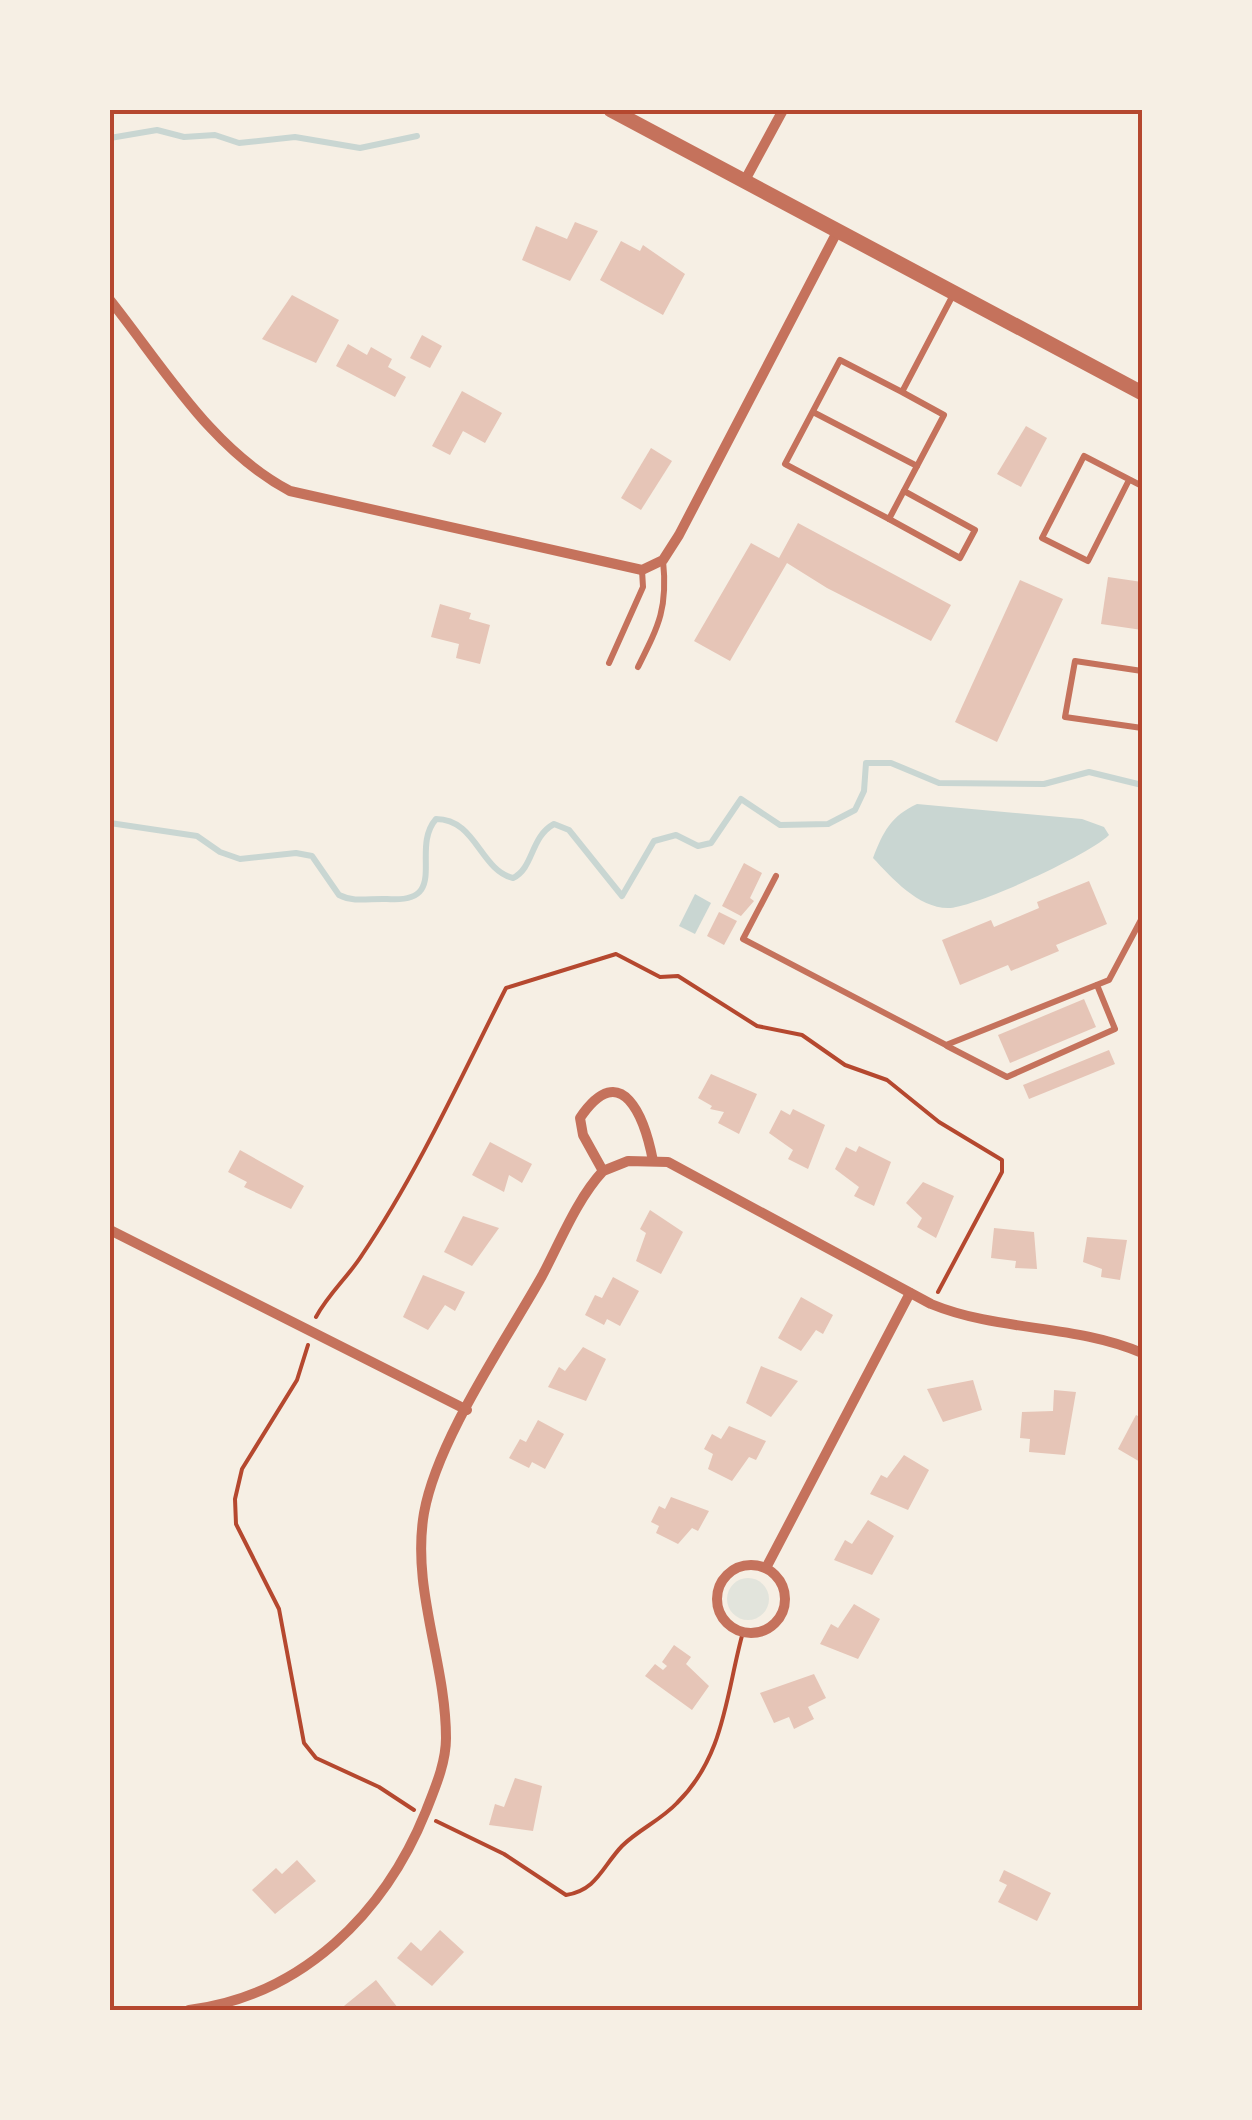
<svg xmlns="http://www.w3.org/2000/svg" width="1252" height="2120" viewBox="0 0 1252 2120" font-family="Arial,sans-serif">
	<rect width="100%" height="100%" fill="#f6efe4"/>
	<circle fill="#e2e4dc" cx="748" cy="1599" r="21"/>
	<g fill="#c9d6d2">
		<path d="M917 804 1082 819 1104 827 1109 835C1091 854 974 908 948 908 918 908 892 878 873 858 883 832 891 816 917 804Z"/>
		<polygon points="695,894 711,903 695,934 679,926"/>
	</g>
	<g fill="none" stroke-linecap="round" stroke-linejoin="round">
		<g stroke="#c9d6d2" stroke-width="6">
			<polyline points="110,138 157,130 184,137 215,135 239,143 295,137 360,148 417,136"/>
			<path d="M110 823 197 836 220 852 240 859 296 853 312 856 339 895C355 903 370 898 387 899 452 904 409 850 436 819 476 819 480 870 513 878 534 868 530 837 554 824L569 830 622 896 654 841 676 835 698 846 711 843 741 799 780 825 828 824 855 810 864 791 866 763H891L939 783 1044 784 1089 772 1142 785"/>
		</g>
	</g>
	<g fill="#e6c5b7">
		<polygon points="575,222 598,231 570,281 522,260 536,226 567,239"/>
		<polygon points="621,241 640,251 643,245 685,274 663,315 600,280"/>
		<polygon points="292,295 339,320 316,363 262,339"/>
		<polygon points="422,335 442,346 430,368 410,358"/>
		<polygon points="348,344 367,355 371,347 392,359 388,367 406,377 395,397 336,366"/>
		<polygon points="462,391 502,413 485,443 463,431 450,455 432,446"/>
		<polygon points="1026,426 1047,438 1021,487 997,474"/>
		<polygon points="651,448 672,461 641,510 621,498"/>
		<polygon points="798,523 951,605 931,641 827,588 787,563 730,661 694,641 751,543 779,558"/>
		<polygon points="1108,577 1142,582 1142,630 1101,624"/>
		<polygon points="1020,580 1063,599 997,742 955,722"/>
		<polygon points="440,604 471,613 469,619 490,625 480,664 456,658 459,644 431,637"/>
		<polygon points="744,863 762,873 750,898 754,901 741,916 722,906"/>
		<polygon points="1089,881 1107,924 1056,945 1059,951 1011,971 1008,965 960,985 942,940 991,920 994,927 1039,908 1037,902"/>
		<polygon points="719,912 737,921 724,945 707,936"/>
		<polygon points="1084,999 1096,1027 1010,1063 998,1035"/>
		<polygon points="1109,1050 1115,1064 1029,1099 1023,1085"/>
		<polygon points="711,1074 757,1094 739,1134 718,1123 724,1112 710,1109 712,1106 698,1098"/>
		<polygon points="793,1109 825,1125 808,1169 788,1159 793,1150 769,1133 781,1110 790,1115"/>
		<polygon points="490,1142 532,1164 522,1183 509,1175 504,1192 472,1175"/>
		<polygon points="859,1146 891,1162 874,1206 854,1196 859,1187 835,1169 846,1147 856,1152"/>
		<polygon points="240,1150 304,1186 291,1209 244,1187 247,1182 228,1172"/>
		<polygon points="923,1182 954,1196 936,1238 917,1227 922,1218 906,1203"/>
		<polygon points="650,1210 683,1232 661,1274 636,1261 646,1233 640,1229"/>
		<polygon points="463,1216 499,1228 472,1266 444,1252"/>
		<polygon points="994,1228 1034,1232 1037,1269 1015,1268 1016,1261 991,1258"/>
		<polygon points="1087,1237 1127,1240 1120,1280 1101,1277 1102,1269 1083,1262"/>
		<polygon points="423,1275 465,1292 455,1311 445,1305 428,1330 403,1317"/>
		<polygon points="613,1277 639,1291 620,1326 607,1319 604,1325 585,1315 595,1295 602,1298"/>
		<polygon points="801,1297 833,1315 823,1334 816,1330 801,1351 778,1338"/>
		<polygon points="583,1347 606,1359 586,1401 548,1387 559,1367 565,1371"/>
		<polygon points="761,1366 798,1381 771,1417 746,1403"/>
		<polygon points="973,1380 982,1410 943,1422 927,1389"/>
		<polygon points="1054,1390 1076,1392 1065,1455 1029,1452 1030,1439 1020,1438 1022,1412 1053,1411"/>
		<polygon points="1136,1415 1142,1418 1142,1463 1118,1449"/>
		<polygon points="538,1420 564,1434 545,1469 532,1462 529,1468 509,1458 520,1439 526,1442"/>
		<polygon points="729,1426 766,1441 756,1460 749,1457 732,1481 708,1469 713,1454 704,1449 712,1434 721,1439"/>
		<polygon points="904,1455 929,1470 908,1510 870,1494 881,1475 887,1478"/>
		<polygon points="671,1497 709,1511 698,1531 692,1528 678,1544 656,1533 659,1526 651,1522 659,1506 665,1509"/>
		<polygon points="868,1520 894,1536 872,1575 834,1560 845,1540 852,1544"/>
		<polygon points="854,1604 880,1619 858,1659 820,1644 831,1624 838,1628"/>
		<polygon points="674,1645 691,1657 686,1664 709,1686 692,1710 645,1676 655,1664 663,1670 667,1666 662,1662"/>
		<polygon points="814,1674 826,1698 808,1707 814,1719 794,1729 789,1717 774,1723 760,1693"/>
		<polygon points="515,1778 542,1786 533,1831 489,1825 495,1804 504,1807"/>
		<polygon points="297,1860 316,1881 275,1914 252,1890 276,1868 282,1874"/>
		<polygon points="1004,1870 1051,1893 1037,1921 998,1902 1007,1885 999,1881"/>
		<polygon points="440,1930 464,1952 432,1986 397,1958 411,1942 421,1951"/>
		<polygon points="376,1980 398,2008 339,2010"/>
	</g>
	<g fill="none" stroke-linecap="round" stroke-linejoin="round">
		<g stroke="#b5482f" stroke-width="4">
			<path d="M316 1317C329 1293 348 1277 362 1255 418 1172 461 1077 506 988L616 954 660 977 678 976 757 1026 802 1035 845 1065 887 1080 939 1122 1002 1160V1172L938 1292"/>
			<polyline points="308,1345 297,1380 242,1469 235,1499 236,1524 279,1609 304,1743 316,1758 379,1787 414,1810"/>
			<path d="M436 1821 504 1854 566 1895C597 1890 602 1867 622 1846 638 1830 661 1820 677 1803 725 1756 726 1693 743 1632"/>
		</g>
		<g stroke="#c5725c" stroke-width="6">
			<polyline points="902,392 944,415 889,519 785,464 840,360 902,392 953,295"/>
			<polyline points="813,412 917,466"/>
			<polyline points="1129,480 1088,561 1042,538 1084,456 1142,486"/>
			<polyline points="889,519 960,558 975,530 904,491"/>
			<polyline points="609,663 643,587 642,570"/>
			<path d="M638 667C659 625 668 608 663 560"/>
			<polyline points="1142,671 1075,661 1065,717 1142,728"/>
			<polyline points="776,876 743,939 946,1045 1109,980 1142,918"/>
			<polyline points="947,1046 1007,1077 1115,1029 1097,985"/>
		</g>
		<g stroke="#c5725c" stroke-width="10">
			<polyline points="744,182 783,110"/>
			<path d="M110 300C164 368 212 450 290 491L642 570 663 560 679 535 837 232"/>
			<path d="M603 1171 583 1135 580 1118C622 1056 645 1119 653 1161"/>
			<polyline points="110,1230 467,1410"/>
			<circle cx="751" cy="1599" r="34"/>
			<polyline points="766,1568 910,1293"/>
			<path d="M189 2010C302 1996 385 1913 426 1811 435 1788 446 1763 446 1738 446 1662 411 1589 424 1513 437 1440 505 1342 542 1276 560 1242 577 1199 603 1171L628 1161 668 1162 931 1304C999 1332 1075 1324 1142 1353"/>
		</g>
		<polyline stroke="#c5725c" stroke-width="15" points="611,110 1142,393"/>
	</g>
	<rect width="1252" height="2120" fill="none" stroke="#f6efe4" stroke-width="225"/>
	<rect x="112" y="112" width="1028" height="1896" fill="none" stroke="#b5482f" stroke-width="4"/>
</svg>
